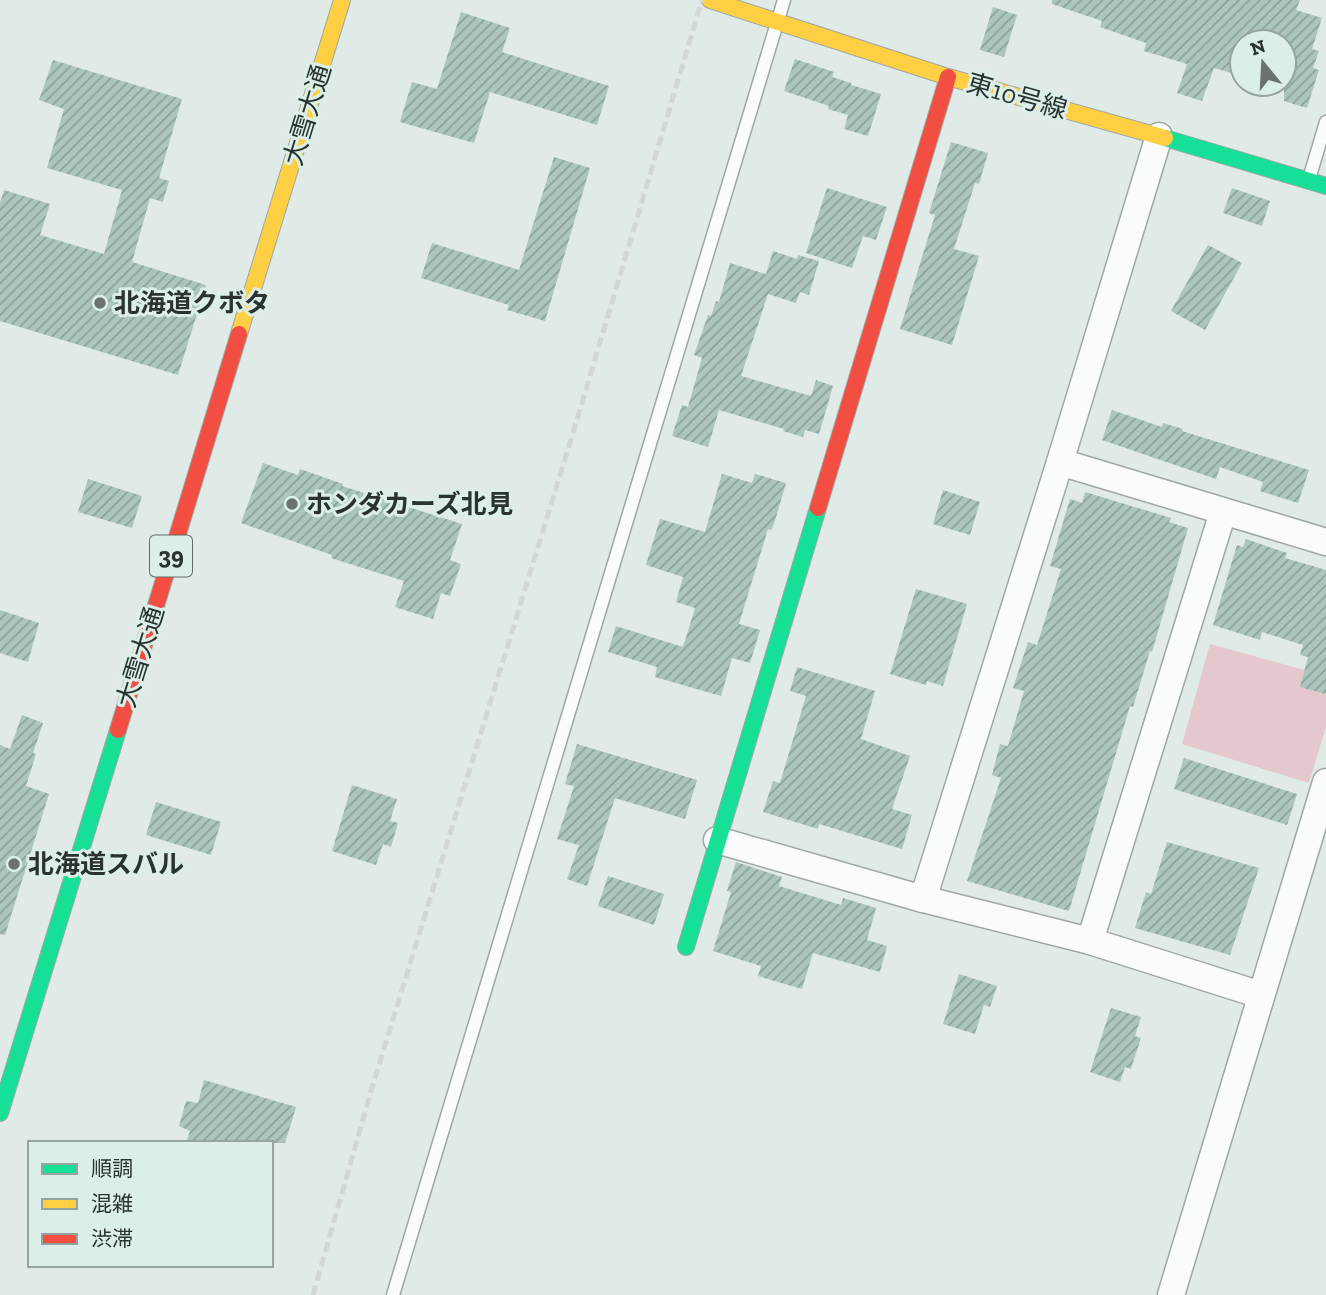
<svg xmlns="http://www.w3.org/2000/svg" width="1326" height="1295" viewBox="0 0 1326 1295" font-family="'Zilla Slab','Noto Sans JP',serif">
	<defs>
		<pattern id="building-hatch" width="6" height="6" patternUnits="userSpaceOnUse" patternTransform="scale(1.75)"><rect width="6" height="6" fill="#acc6be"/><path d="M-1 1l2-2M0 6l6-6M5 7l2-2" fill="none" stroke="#8ca19b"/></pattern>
	</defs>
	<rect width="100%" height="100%" fill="#e0eae7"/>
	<polygon fill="#e5c8cd" points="1210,644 1326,676 1326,727 1309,783 1182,744"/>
	<g fill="url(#building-hatch)">
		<polygon points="1052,0 1300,0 1296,10 1322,18 1312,49 1319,51 1313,68 1319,70 1307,108 1284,101 1284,42 1242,42 1242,76 1214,68 1202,101 1177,93 1187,64 1144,51 1146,43 1100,27 1102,21 1052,4"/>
		<polygon points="993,7 1017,15 1004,57 980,50"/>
		<polygon points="461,12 510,28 502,52 609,86 597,125 490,92 474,143 400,122 412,82 437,89"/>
		<polygon points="795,59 834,72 832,77 851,83 851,85 881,94 868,136 844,129 848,115 828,109 829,106 784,91"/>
		<polygon points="53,60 182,99 159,178 169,181 163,202 150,198 132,262 206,285 178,375 0,321 0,203 4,190 50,204 40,235 104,254 122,190 47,168 64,109 39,100"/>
		<polygon points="951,142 988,153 979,184 975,183 954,249 979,256 952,345 900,329 935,215 929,213"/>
		<polygon points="554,157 590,168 545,321 507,310 509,305 421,278 432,243 519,270"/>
		<polygon points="827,188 887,207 876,240 863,236 852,268 806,253"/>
		<polygon points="1232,188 1270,201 1262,226 1223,213"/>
		<polygon points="1208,245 1242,263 1205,330 1171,311"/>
		<polygon points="773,251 797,259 798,255 819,261 809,295 800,292 796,303 768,294 741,376 811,396 816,380 833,386 819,434 805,430 803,437 783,431 784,429 719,410 708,447 672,436 682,405 688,407 702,358 694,355 708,315 711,316 716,301 719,302 730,263 766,274"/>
		<polygon points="1112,410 1162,427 1163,423 1183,429 1182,431 1309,470 1298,503 1260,491 1263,482 1220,467 1216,479 1102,440"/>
		<polygon points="263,463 298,475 300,469 343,484 342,486 462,524 450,560 461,564 450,596 441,593 433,619 395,607 404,581 331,558 332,555 241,523"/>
		<polygon points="722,474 752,483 755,474 786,483 774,524 771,530 768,529 739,624 760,630 750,663 732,658 721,696 655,677 657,667 608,652 616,626 683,647 695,608 676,602 683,577 646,565 660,519 705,532"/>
		<polygon points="88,479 142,496 132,528 78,512"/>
		<polygon points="943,490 980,502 970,535 933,524"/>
		<polygon points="1085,492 1171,518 1169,522 1188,528 1152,652 1150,651 1133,707 1130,706 1069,911 967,881 1001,778 992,775 1000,744 1008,746 1024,691 1013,688 1028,642 1037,645 1061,569 1050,566 1070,499 1082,503"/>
		<polygon points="1246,539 1287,553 1285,558 1326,570 1326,694 1300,687 1308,657 1300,655 1303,645 1262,632 1260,640 1213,625 1237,545 1243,547"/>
		<polygon points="916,589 967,604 943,686 927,681 926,685 890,674"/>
		<polygon points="0,610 39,623 28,662 0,653"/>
		<polygon points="797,667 875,691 861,739 910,756 892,809 912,815 902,849 819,824 818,829 763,812 773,781 780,783 806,696 790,691"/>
		<polygon points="22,715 43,723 33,753 36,754 26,786 49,794 5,935 0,934 0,745 10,749"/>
		<polygon points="577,744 697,780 685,819 615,798 587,886 567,879 579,845 557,839 574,786 565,784"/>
		<polygon points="1184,758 1297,794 1287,825 1174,789"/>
		<polygon points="352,785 397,799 390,821 398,823 391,847 383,844 376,865 332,851"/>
		<polygon points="156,802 221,822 211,855 146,835"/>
		<polygon points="1167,842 1259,868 1230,955 1135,928 1146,892 1151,894"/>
		<polygon points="736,862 782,877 779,886 841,905 843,898 876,908 867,940 887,946 880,972 813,953 802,989 758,976 761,966 713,951 731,892 727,891"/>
		<polygon points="608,876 664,894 654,925 598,906"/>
		<polygon points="959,974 997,986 990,1007 984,1005 975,1034 943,1024"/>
		<polygon points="1111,1008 1141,1017 1135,1036 1141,1038 1131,1069 1125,1067 1120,1082 1090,1072"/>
		<polygon points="204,1080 296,1107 285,1143 186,1143 190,1131 179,1126 186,1101 198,1103"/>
	</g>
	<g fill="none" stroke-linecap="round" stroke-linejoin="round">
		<g stroke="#9fa7a4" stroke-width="15">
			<g id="lane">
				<polyline points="1309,179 1326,122"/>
				<polyline points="393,1295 784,0"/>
			</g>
		</g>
		<g stroke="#9fa7a4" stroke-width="29">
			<g id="street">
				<polyline points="1060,462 1326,542"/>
				<polyline points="717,840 923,899 1090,941 1261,995"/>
				<polyline points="923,899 1060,462 1159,136"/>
				<polyline points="1090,941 1223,512"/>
				<polyline points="1171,1295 1326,782"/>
			</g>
		</g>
		<g stroke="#9fa7a4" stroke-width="18">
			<g id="fast">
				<polyline points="1165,138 1326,186"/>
				<polyline points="686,947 818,508"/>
				<polyline points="0,1113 118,730"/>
			</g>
		</g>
		<g stroke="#9fa7a4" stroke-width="18">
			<g id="slow">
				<polyline points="710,0 948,77 1165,138"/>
				<polyline points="239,334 342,0"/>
			</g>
		</g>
		<g stroke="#9fa7a4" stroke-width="18">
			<g id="jam">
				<polyline points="818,508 948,77"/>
				<polyline points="118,730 239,334"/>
			</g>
		</g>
		<use href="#lane" stroke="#fafcfb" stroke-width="12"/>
		<use href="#street" stroke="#fafcfb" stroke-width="26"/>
		<use href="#fast" stroke="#16e098" stroke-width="16"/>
		<use href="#slow" stroke="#ffcf43" stroke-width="16"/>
		<use href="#jam" stroke="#f24e42" stroke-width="16"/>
		<polyline stroke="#d4d6d6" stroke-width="5" stroke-dasharray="10 5" stroke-linecap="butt" points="313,1295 371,1091 576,423 702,0"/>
	</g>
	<g fill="#6a7370" stroke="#dbefe8" stroke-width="2.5">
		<circle cx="100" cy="303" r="7"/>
		<circle cx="292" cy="504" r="7"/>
		<circle cx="14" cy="864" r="7"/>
	</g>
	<g text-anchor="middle" stroke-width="6" stroke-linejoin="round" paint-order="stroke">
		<rect fill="#dbefe8" stroke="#606b67" stroke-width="2" x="150" y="535.5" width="42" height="41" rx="5"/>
		<g font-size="24" font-weight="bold" fill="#2b3330">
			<text x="171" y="564">39</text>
		</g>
		<g font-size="26" fill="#2b3330" stroke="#dbefe8">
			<text transform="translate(1017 96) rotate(16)" y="9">東10号線</text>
			<text transform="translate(307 115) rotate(-73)" y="9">大雪大通</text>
			<text transform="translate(140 657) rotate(-73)" y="9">大雪大通</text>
		</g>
		<g font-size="26" font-weight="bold" fill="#2b3330" stroke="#dbefe8" text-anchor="start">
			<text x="114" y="312">北海道クボタ</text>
			<text x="306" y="513">ホンダカーズ北見</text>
			<text x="28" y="873">北海道スバル</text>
		</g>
	</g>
	<rect x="28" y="1141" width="245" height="126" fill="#dbefe8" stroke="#95a49e" stroke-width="2"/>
	<rect x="42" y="1164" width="35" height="10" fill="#16e098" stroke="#95a49e" stroke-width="2"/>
	<text x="91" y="1176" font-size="21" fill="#2b3330">順調</text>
	<rect x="42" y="1199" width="35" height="10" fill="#ffcf43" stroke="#95a49e" stroke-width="2"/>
	<text x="91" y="1211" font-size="21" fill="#2b3330">混雑</text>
	<rect x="42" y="1234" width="35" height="10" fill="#f24e42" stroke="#95a49e" stroke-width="2"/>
	<text x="91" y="1246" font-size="21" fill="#2b3330">渋滞</text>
	<g transform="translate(1263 63) rotate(342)"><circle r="33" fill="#dbefe8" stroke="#95a49e" stroke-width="2"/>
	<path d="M0-5L12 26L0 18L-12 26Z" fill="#6a7370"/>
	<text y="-10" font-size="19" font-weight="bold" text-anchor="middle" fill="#2b3330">N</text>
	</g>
</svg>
